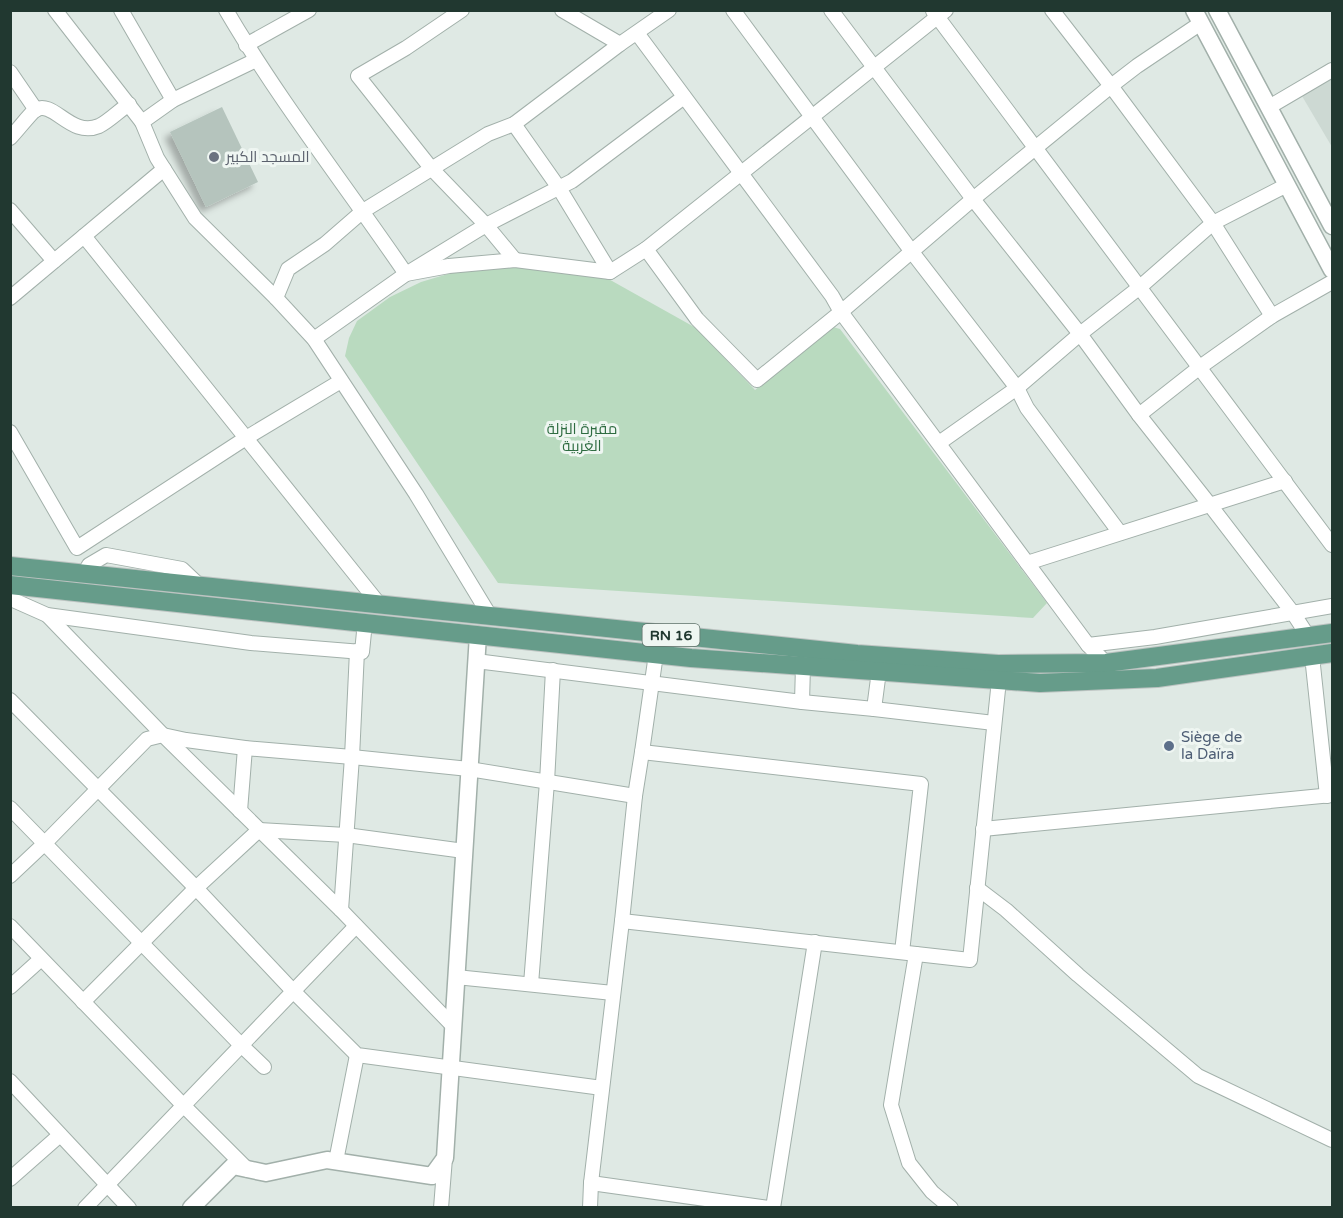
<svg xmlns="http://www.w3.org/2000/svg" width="1343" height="1218" viewBox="0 0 1343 1218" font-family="'Varela Round',Cairo,sans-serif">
	<defs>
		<filter id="shadow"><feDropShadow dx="-5.5" dy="5.5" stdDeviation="3" flood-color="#0004"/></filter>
	</defs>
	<rect width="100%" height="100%" fill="#dfe9e4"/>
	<polygon fill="#cdd9d3" points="1332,79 1332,147 1302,96"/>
	<polygon fill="#b9dabf" points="509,266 596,272 696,328 755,390 833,327 840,329 1047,603 1033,618 498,583 345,356 349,338 357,321 390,297 421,282 458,271"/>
	<polygon fill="#b5c4bd" filter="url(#shadow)" points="222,107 258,182 206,207 170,132"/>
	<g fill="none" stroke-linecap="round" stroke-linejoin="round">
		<g stroke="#a2b0aa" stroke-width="16">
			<g id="minor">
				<polyline points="55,10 142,122"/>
				<polyline points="121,10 173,100"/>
				<path d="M226 10C280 102 346 186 406 274L449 266 515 260 610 272 646 249 946 10"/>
				<polyline points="462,10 406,48 358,76 431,168 486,225 515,260"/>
				<polyline points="562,10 620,44"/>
				<polyline points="733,10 912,252 1017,388 1027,408 1120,533"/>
				<polyline points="831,10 973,199 1080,334 1139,415 1210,505 1293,613 1308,636"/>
				<polyline points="1052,10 1111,86 1213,223 1272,316"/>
				<polyline points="933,11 1332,545"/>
				<polyline points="637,33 832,296 841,312 1088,645 1106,663"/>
				<polyline points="246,45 309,10"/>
				<polyline points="256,60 173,100 142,122 157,158 195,218 276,298 314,339 416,494 490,616"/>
				<polyline points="10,72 36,110"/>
				<polyline points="1269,107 1332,70"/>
				<polyline points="514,124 559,188 610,272"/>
				<path d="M10 138C17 131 29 115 35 110 54 99 70 138 99 126 108 122 120 110 129 104"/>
				<polyline points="10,210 54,261"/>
				<polyline points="84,236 379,604"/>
				<polyline points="646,249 697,319 757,380 841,312 973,199 1111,86 1137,66 1201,23"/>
				<polyline points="10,298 164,169"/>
				<polyline points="276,298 288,269 325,244 363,211 488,134 514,124 620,44 669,10"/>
				<polyline points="314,339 406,274 486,225 572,181 684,97"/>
				<polyline points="1139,415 1200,367 1272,316 1332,282"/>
				<polyline points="10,432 77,548 246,438 341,381"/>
				<polyline points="939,443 1017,388 1080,334 1140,287 1213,223 1287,185"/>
				<polyline points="1027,563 1285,481"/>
				<polyline points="84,574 89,565 106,555 182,569 200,586"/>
				<polyline points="11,599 47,615 251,643 362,652 365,622"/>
				<polyline points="47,615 163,735 341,910 453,1026"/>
				<polyline points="1088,645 1155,637 1332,606"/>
				<polyline points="1312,656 1327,796"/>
				<polyline points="476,661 802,702 874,709 994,723"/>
				<polyline points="10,700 196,888 293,991 357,1055 602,1088"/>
				<polyline points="802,702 803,666"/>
				<polyline points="874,709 879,671"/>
				<polyline points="642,752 921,784 902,952"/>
				<polyline points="10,808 241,1045 264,1067"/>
				<polyline points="240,811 245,748"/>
				<polyline points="983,829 1332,795"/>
				<polyline points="10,876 44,844 147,739 163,735 186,740 245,748 352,757 469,769 635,796"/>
				<polyline points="977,888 1006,910 1078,975 1198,1076 1332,1140"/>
				<polyline points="341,910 352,757 357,651"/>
				<polyline points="622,921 970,960 999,680"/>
				<polyline points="10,926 183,1105 248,1170"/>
				<polyline points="916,954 891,1105 909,1163 932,1192 951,1208"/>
				<polyline points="456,977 613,993"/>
				<polyline points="531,984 547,782 553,670"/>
				<polyline points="10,987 41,959"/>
				<polyline points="83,1002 196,888 259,830 346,835 464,851"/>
				<polyline points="10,1081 129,1208"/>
				<polyline points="336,1161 357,1055"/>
				<polyline points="10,1179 60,1135"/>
				<polyline points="591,1183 769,1208"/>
				<polyline points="85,1208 356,926"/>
				<polyline points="441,1208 445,1158"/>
				<polyline points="590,1208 591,1183 622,921 635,796 642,752 656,654 657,633"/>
				<polyline points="773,1208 815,942"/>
			</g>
		</g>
		<g stroke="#a2b0aa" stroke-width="19">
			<g id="tertiary">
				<polyline points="1194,10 1332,270"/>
				<polyline points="1217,10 1332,226"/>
				<polyline points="191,1208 233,1166 266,1173 327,1160 432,1176 445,1158 478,635"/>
			</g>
		</g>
		<g stroke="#bcc3c1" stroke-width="20">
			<g id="primary">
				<polyline points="10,566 857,654 998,664 1106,663 1332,633"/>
				<polyline points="10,585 691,658 1040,683 1157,678 1332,653"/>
			</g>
		</g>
		<use href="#minor" stroke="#fff" stroke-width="14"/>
		<use href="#tertiary" stroke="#fff" stroke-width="16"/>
		<use href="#primary" stroke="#669c8a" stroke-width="18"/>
	</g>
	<circle fill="#6b7280" stroke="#eff6f2" stroke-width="2" cx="214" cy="157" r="6"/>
	<circle fill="#5c6f8a" stroke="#eff6f2" stroke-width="2" cx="1169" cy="746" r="6"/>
	<g text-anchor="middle" stroke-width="6" stroke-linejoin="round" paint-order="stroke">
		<rect fill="#eff6f2" stroke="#5f716a" stroke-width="1.5" x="642.5" y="624" width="57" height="22" rx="4.5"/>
		<g font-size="14" font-weight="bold" fill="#213830">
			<text x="671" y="640">RN 16</text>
		</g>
		<g font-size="15" fill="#5b616d" stroke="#eff6f2" text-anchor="start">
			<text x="226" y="162">المسجد الكبير</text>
		</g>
		<g font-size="15" fill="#2e6c41" stroke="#eff6f2">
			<text x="582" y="434">مقبرة النزلة<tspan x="582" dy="17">الغربية</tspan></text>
		</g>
		<g font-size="15" fill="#4e5e75" stroke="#eff6f2" text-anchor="start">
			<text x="1181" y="742">Siège de<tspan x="1181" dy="17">la Daïra</tspan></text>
		</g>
	</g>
	<rect width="1343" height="1218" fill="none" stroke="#213830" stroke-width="24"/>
</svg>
